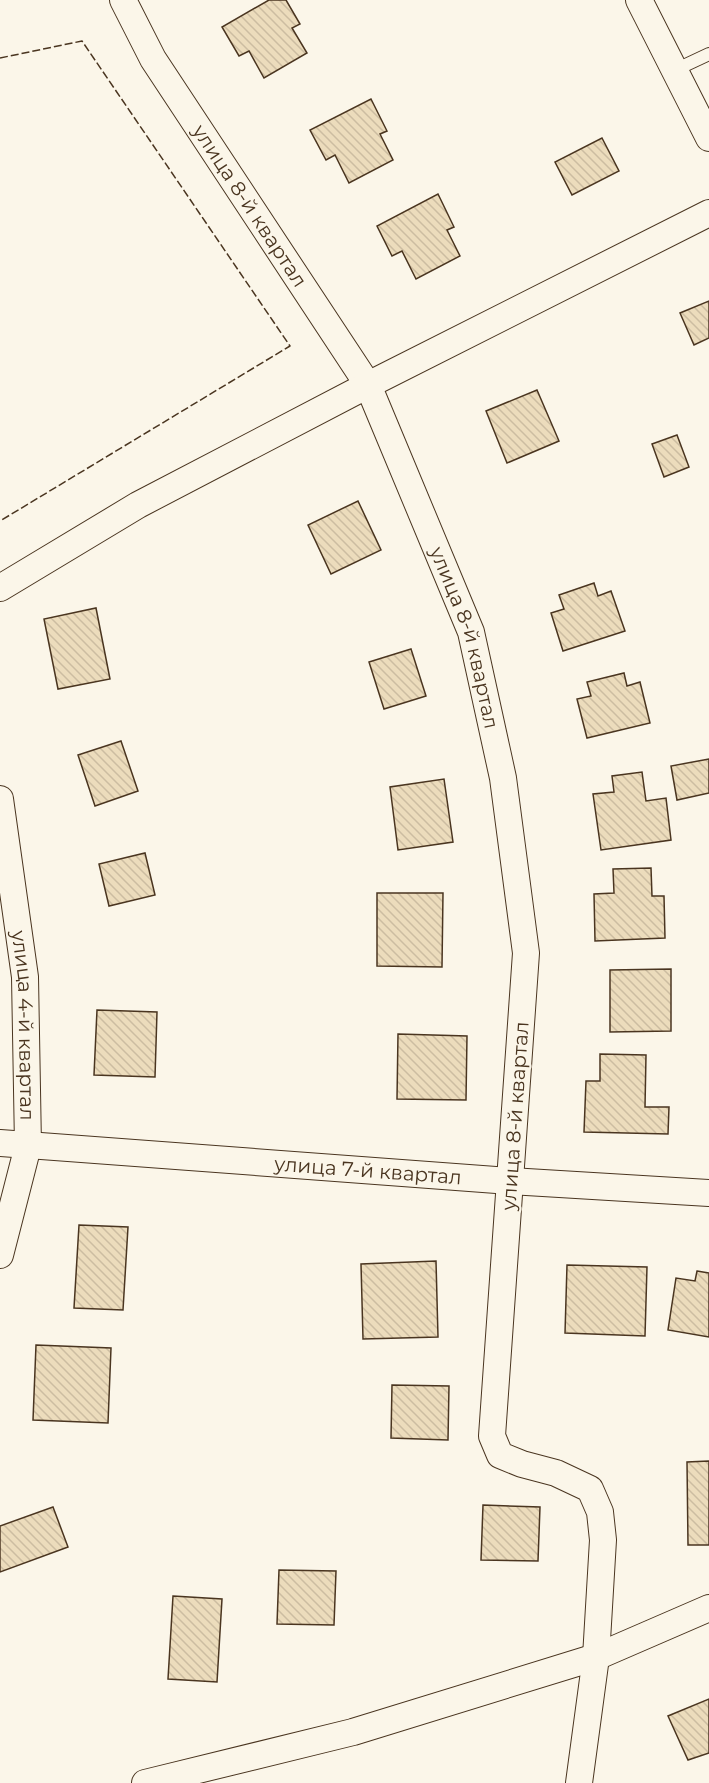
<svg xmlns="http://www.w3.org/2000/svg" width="709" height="1783" viewBox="0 0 709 1783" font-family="Montserrat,sans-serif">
	<defs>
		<pattern id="building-back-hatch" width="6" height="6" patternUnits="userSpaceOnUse" patternTransform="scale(1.5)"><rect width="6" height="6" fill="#ecdcbc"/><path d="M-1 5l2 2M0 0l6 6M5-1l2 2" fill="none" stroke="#ccbda1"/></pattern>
	</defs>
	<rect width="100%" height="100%" fill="#fbf6e9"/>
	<g fill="url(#building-back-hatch)" stroke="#4a3520" stroke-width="1.5">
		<polygon points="269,0 286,0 300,24 292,28 307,53 264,78 249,51 239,56 222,27"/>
		<polygon points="371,99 387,131 380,134 393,160 349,183 335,155 326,160 310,130"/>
		<polygon points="602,138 619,171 572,195 555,162"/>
		<polygon points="438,194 454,227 447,230 460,256 416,279 402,251 392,256 377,226"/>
		<polygon points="709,301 709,338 694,345 680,313"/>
		<polygon points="537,390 559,441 507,463 486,411"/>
		<polygon points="677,435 689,467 664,477 652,444"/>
		<polygon points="358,501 381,550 331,574 308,525"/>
		<polygon points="594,583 598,596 611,591 625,631 563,651 551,613 564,609 559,595"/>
		<polygon points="96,608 110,679 58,689 44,619"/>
		<polygon points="411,649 426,696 384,709 369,662"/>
		<polygon points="624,673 627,686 640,682 650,723 587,738 577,699 591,696 587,682"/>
		<polygon points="121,741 138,791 95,806 78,755"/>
		<polygon points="709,759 709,793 677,800 671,766"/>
		<polygon points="642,772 646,801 666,798 671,840 601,850 593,794 614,792 612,776"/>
		<polygon points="444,779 453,842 398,850 390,787"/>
		<polygon points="145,853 155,895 109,906 99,864"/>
		<polygon points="651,868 652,896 664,896 665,938 595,941 594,894 614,893 613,869"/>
		<polygon points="377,893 443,893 442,967 377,966"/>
		<polygon points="671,969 671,1031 610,1032 610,970"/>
		<polygon points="97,1010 157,1012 155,1077 94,1075"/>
		<polygon points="398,1034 467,1036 466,1100 397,1099"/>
		<polygon points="600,1054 646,1055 645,1107 669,1107 668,1134 584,1132 586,1081 600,1081"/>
		<polygon points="79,1225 128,1227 123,1310 74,1308"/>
		<polygon points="436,1261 438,1337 363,1339 361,1264"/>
		<polygon points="567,1265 647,1267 645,1336 565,1333"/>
		<polygon points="697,1271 709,1273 709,1337 668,1330 676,1278 695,1281"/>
		<polygon points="36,1345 111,1348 108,1423 33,1420"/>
		<polygon points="392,1385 449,1386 448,1440 391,1438"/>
		<polygon points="709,1461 709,1545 688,1545 687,1462"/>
		<polygon points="483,1505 540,1507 538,1561 481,1560"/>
		<polygon points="53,1507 68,1547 0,1572 0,1526"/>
		<polygon points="279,1570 336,1571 334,1625 277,1624"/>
		<polygon points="173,1596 222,1599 217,1682 168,1679"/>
		<polygon points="709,1699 709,1753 688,1760 668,1716"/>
	</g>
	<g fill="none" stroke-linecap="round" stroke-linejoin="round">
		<g stroke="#4a3520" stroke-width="14">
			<polyline id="service" points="675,70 709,54"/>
		</g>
		<g stroke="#4a3520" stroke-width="28">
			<g id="minor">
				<path id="s1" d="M123 0 153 59 368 385 471 632 503 778 526 953 492 1436 500 1455 522 1464 556 1473 590 1489 600 1512 603 1540 596 1657 579 1783"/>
				<polyline points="639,0 709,138"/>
				<polyline points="0,588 138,505 368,385 709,213"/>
				<path id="s2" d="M0 799 25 977 28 1146 0 1255"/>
				<path id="s3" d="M0 1143 510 1181 709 1193"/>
				<polyline points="145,1783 353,1732 596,1657 709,1608"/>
			</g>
		</g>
		<use href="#service" stroke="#fbf6e9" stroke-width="12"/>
		<use href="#minor" stroke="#fbf6e9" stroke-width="26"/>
		<polyline stroke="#4a3520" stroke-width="1.5" stroke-dasharray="8 3" stroke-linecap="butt" points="0,58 82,41 290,346 0,521"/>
	</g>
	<g text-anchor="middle" stroke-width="4.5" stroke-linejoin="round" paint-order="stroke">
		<g font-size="20" fill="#4a3520" stroke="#fbf6e9">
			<text dy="7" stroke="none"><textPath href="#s1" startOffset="242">улица 8-й квартал</textPath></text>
			<text dy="7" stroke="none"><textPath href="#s1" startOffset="728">улица 8-й квартал</textPath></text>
			<text dy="7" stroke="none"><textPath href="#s2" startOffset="228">улица 4-й квартал</textPath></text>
			<text transform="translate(515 1116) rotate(-86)" y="7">улица 8-й квартал</text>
			<text dy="7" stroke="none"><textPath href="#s3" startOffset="369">улица 7-й квартал</textPath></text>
		</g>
	</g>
</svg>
